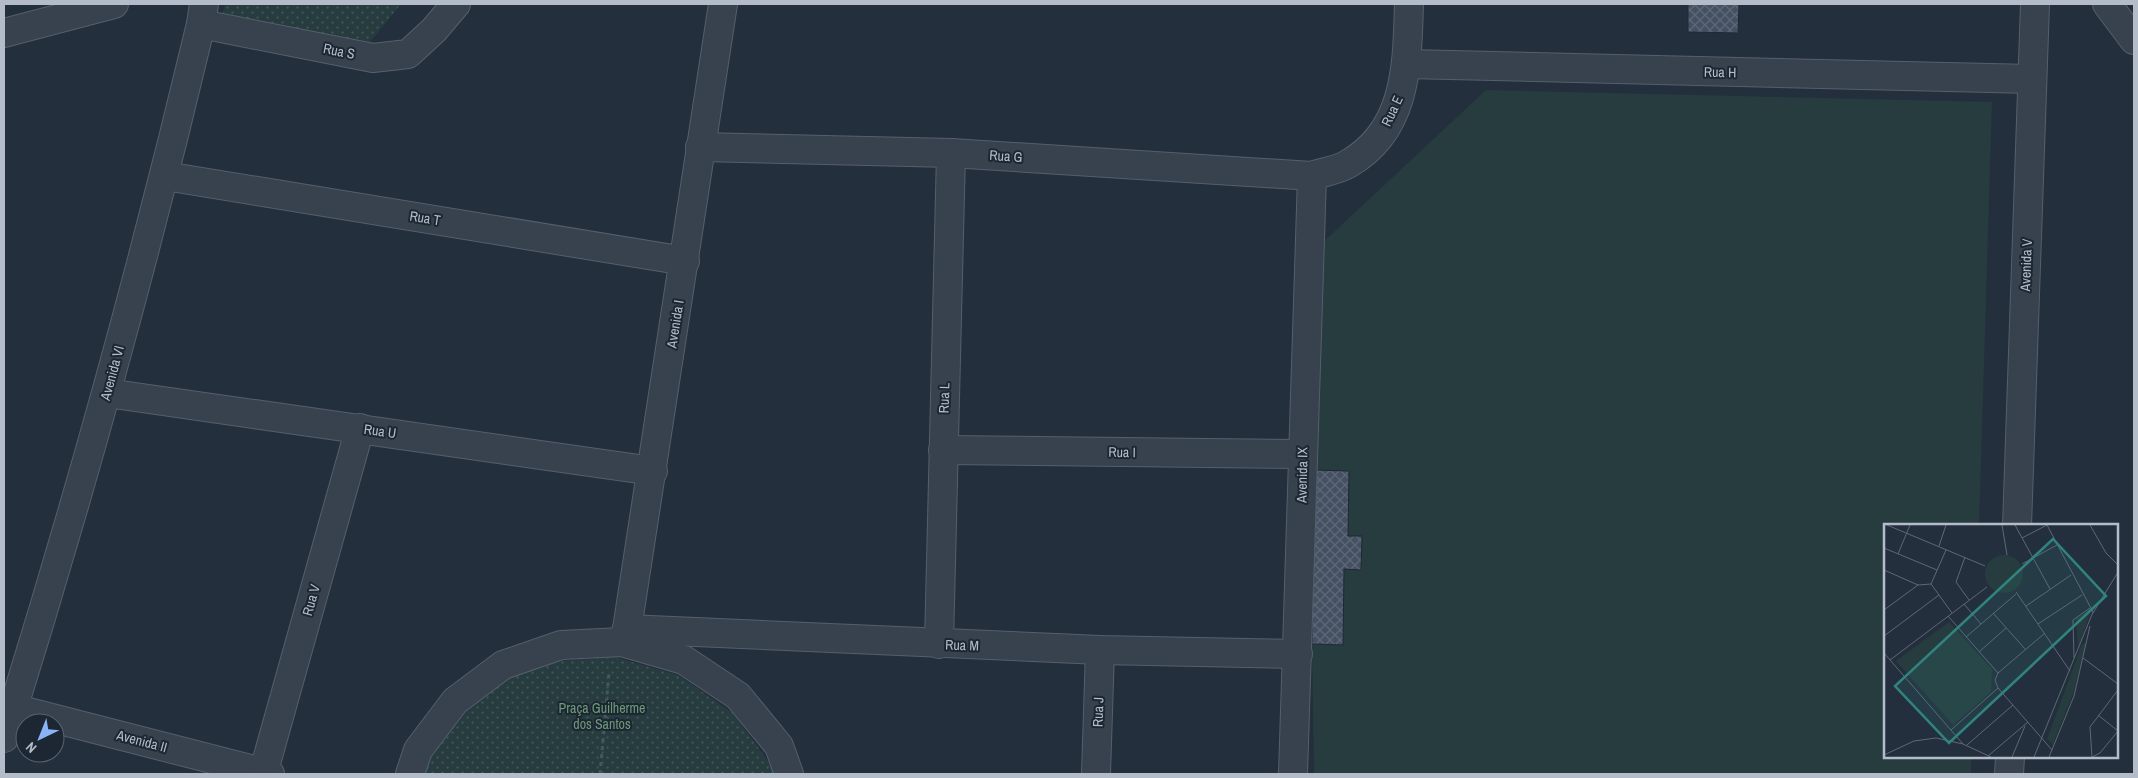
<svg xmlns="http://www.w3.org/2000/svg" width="2138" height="778" viewBox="0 0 2138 778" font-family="'Archivo Narrow',sans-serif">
	<defs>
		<pattern id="park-dots" width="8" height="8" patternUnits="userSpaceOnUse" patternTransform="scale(1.25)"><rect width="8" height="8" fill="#263c3f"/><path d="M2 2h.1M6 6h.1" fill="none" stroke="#435659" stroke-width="1.8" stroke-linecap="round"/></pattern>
		<pattern id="building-cross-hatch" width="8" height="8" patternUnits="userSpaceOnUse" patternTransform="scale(1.25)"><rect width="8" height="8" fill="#455162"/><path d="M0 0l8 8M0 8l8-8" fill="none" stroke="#5d6877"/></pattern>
	</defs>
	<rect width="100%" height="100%" fill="#242f3e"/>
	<polygon fill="#263c3f" points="1486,90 1992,102 1979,525 1886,526 1886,757 1971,757 1971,774 1314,774 1312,644 1319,246"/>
	<g fill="url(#park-dots)">
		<polygon points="225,4 401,4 365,48 222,17"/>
		<polygon points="614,657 678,675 734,714 770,764 773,774 419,774 437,736 485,690 547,662"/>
	</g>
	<g fill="url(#building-cross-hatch)" stroke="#1f2835">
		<polygon points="1688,4 1739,4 1738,33 1688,32"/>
		<polygon points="1314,470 1349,471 1348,536 1362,536 1361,570 1344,569 1343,645 1312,644"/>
	</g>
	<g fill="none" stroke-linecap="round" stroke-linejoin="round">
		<g stroke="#565f6c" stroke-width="30">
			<g id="minor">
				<polyline points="2107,4 2134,40"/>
				<polyline points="201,24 373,58 408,54 434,30 456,4"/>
				<polyline points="4,33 114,4"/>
				<polyline points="1407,64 2032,79"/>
				<path d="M700 147 951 153 1312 176C1323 172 1338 170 1348 164 1408 130 1407 63 1409 4"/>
				<polyline points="165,176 685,261"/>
				<polyline points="107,393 653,471"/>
				<polyline points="943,450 1302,454"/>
				<polyline points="2017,526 2035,4"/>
				<polyline points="627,629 1100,650 1298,654"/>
				<polyline points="622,642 627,629 723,4"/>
				<polyline points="939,644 951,153"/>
				<polyline points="13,708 270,774"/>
				<path d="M4 738C78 502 144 264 201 24L204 4"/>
				<polyline points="263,774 360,428"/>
				<polyline points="410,774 418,750 455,701 503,665 561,645 622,642 684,660 738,696 779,746 789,774"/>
				<polyline points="1096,774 1100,650"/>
				<polyline points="1293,774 1312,176"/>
				<polyline points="2009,774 2010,757"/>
			</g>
		</g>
		<polyline stroke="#44595c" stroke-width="3" stroke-dasharray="4 4" stroke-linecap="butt" points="600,774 609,673"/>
		<use href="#minor" stroke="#38414e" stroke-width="28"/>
	</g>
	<g text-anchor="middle" stroke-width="4" stroke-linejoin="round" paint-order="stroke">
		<g font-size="14" fill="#b4bcc9" stroke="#1d2633">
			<text transform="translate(339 51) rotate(11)" y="5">Rua S</text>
			<text transform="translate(1720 72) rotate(1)" y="5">Rua H</text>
			<text transform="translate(1392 111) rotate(-65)" y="5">Rua E</text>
			<text transform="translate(1006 156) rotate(4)" y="5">Rua G</text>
			<text transform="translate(425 218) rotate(9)" y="5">Rua T</text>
			<text transform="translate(2026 265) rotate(-88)" y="5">Avenida V</text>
			<text transform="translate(675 324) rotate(-81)" y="5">Avenida I</text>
			<text transform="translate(112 373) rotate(-75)" y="5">Avenida VI</text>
			<text transform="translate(944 398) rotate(-88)" y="5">Rua L</text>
			<text transform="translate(380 431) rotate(8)" y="5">Rua U</text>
			<text transform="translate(1122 452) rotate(1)" y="5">Rua I</text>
			<text transform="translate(1302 475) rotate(-89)" y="5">Avenida IX</text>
			<text transform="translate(311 600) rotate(-74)" y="5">Rua V</text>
			<text transform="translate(962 645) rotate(2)" y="5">Rua M</text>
			<text transform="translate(1098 712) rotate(-88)" y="5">Rua J</text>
			<text transform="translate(142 741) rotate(15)" y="5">Avenida II</text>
		</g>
		<g font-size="14" fill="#6b9a76" stroke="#1d2633">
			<text x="602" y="713">Praça Guilherme<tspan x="602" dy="16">dos Santos</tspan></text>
		</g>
	</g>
	<g transform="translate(1884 524)">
		<rect width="234" height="234" fill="#242f3e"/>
		<path d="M65 98 108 145 107 168 69 201 12 137Z" fill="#263c3f"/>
		<path d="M101 50a19 19 0 1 1 38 0a19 19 0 1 1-38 0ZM205 86 206 89 194 125 192 94ZM202 119 190 167 169 220 163 215 198 120Z" fill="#263c3f"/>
		<path fill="none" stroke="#5e6776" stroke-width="1" d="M3 1 101 42M118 1 123 31M131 1 166 65M206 1 222 29 234 41M138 14 163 1M55 22 62 1M0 24 53 46M62 26 47 60 68 89M14 30 26 1M81 33 72 58 85 76M138 40 173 21M0 46 34 61 47 60M132 68 186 147M80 80 97 100M142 82 187 51M0 86 34 61M109 89 142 126M209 89 234 48M64 92 114 149M154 100 198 71M0 112 55 71M82 113 132 70M95 128 122 104M0 129 79 220M190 134 189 96 206 84M199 134 234 160M6 136 103 63M114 149 111 156 114 164 168 226M114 149 161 109M214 191 234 207M67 206 114 164M83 221 129 181M0 231 30 217 52 214 79 220 107 233M104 232 144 198M128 233 141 202M150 233 209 88 163 1M165 233 190 172 206 102M208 233 206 203 234 166M208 233 216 229 234 207"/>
		<path fill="#308480" fill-opacity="0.15" stroke="#308480" stroke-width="2.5" d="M169 15 222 72 65 219 11 162Z"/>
		<rect width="234" height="234" fill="none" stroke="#b4bcc9" stroke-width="2.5"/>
	</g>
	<rect width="2138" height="778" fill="none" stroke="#b4bcc9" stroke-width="10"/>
	<g transform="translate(40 738) rotate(223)"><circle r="24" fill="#1d2633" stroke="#59626f"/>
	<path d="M0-4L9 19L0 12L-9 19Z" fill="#8ab4f8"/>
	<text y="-8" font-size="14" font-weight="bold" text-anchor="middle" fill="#b4bcc9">N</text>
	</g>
</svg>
